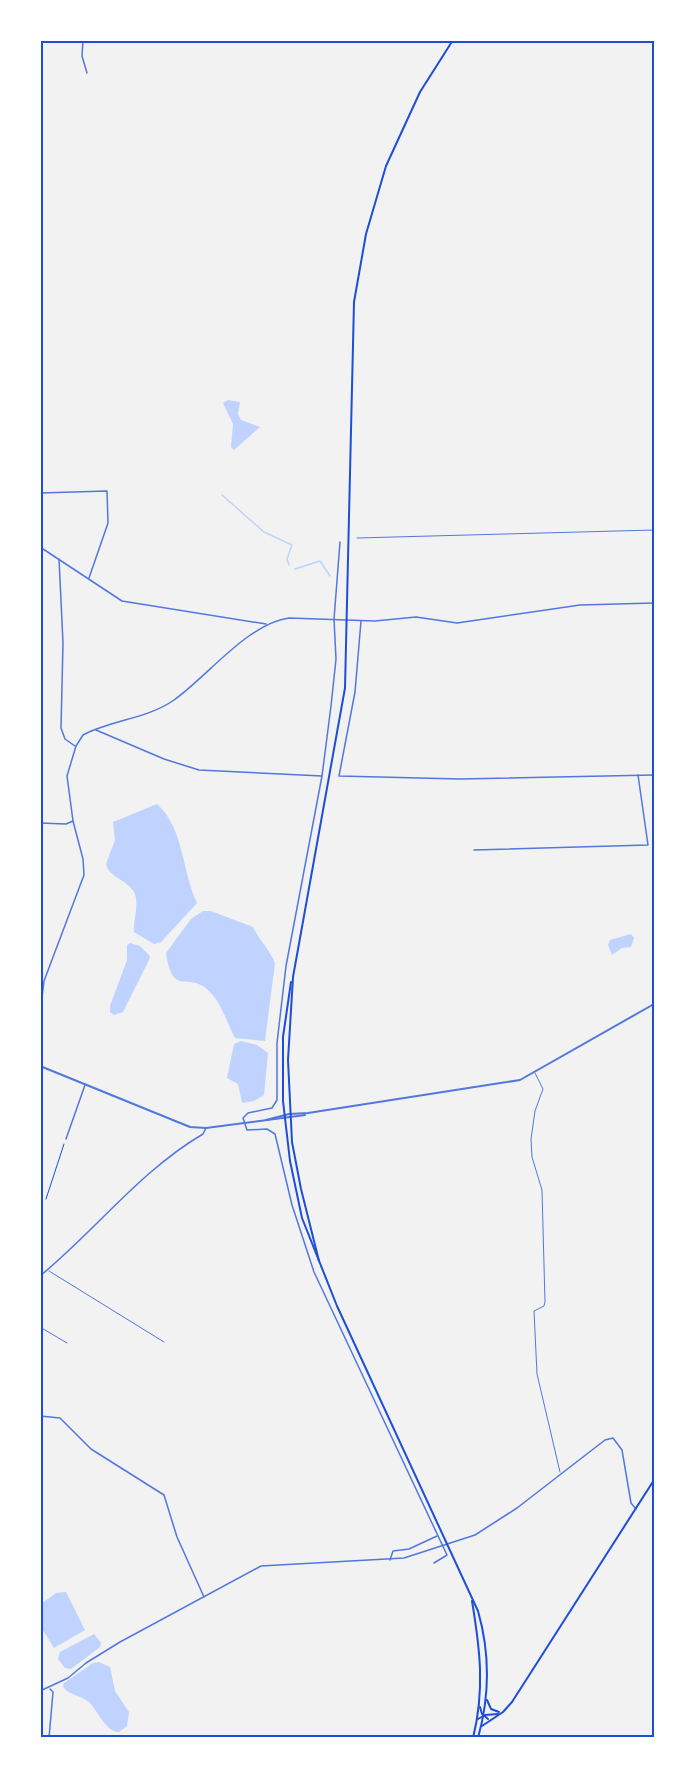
<svg xmlns="http://www.w3.org/2000/svg" width="695" height="1778" viewBox="0 0 695 1778" font-family="'Work Sans',sans-serif">
	<rect width="100%" height="100%" fill="#f2f2f2"/>
	<g fill="#bfd3fe">
		<polygon points="228,400 240,402 238,414 241,420 260,427 234,450 231,447 233,424 223,403"/>
		<path d="M157 804C184 828 182 872 197 903L161 942 154 944 134 932C133 920 139 907 135 894 129 880 109 878 106 864L115 840 113 822Z"/>
		<path d="M203 911H211L253 927C259 940 270 950 275 963L265 1041 235 1038C227 1023 222 1004 210 992 189 969 173 1000 166 953L191 919Z"/>
		<polygon points="631,934 634,938 631,947 622,948 612,955 608,945 610,940"/>
		<polygon points="130,943 140,946 150,956 149,960 123,1012 114,1015 110,1012 110,1006 127,960 127,945"/>
		<polygon points="241,1041 257,1045 268,1053 264,1095 254,1101 242,1103 238,1084 227,1078 234,1044"/>
		<polygon points="66,1592 85,1630 54,1648 41,1627 41,1604 56,1593"/>
		<polygon points="94,1634 101,1643 100,1647 71,1669 65,1668 58,1659 60,1652"/>
		<path d="M99 1662 110 1667 115 1691 129 1712 127 1726 119 1732C106 1732 97 1710 89 1702 81 1695 70 1696 63 1687L64 1683 93 1663Z"/>
	</g>
	<g fill="none" stroke-linecap="round" stroke-linejoin="round">
		<g stroke="#bfd3fe" stroke-width="1.5">
			<polyline points="222,495 264,532 292,545 287,559 289,565"/>
			<polyline points="295,569 320,561 330,576"/>
		</g>
		<polyline stroke="#1d4ed8" stroke-width="1" points="46,1199 64,1144"/>
		<g stroke="#5277de" stroke-width="1">
			<polyline points="357,538 654,530"/>
			<polyline points="535,1073 543,1089 535,1111 531,1139 532,1157 542,1190 545,1302 544,1306 534,1311 537,1374 560,1472"/>
			<polyline points="49,1271 164,1342"/>
			<polyline points="40,1327 67,1343"/>
		</g>
		<g stroke="#5277de" stroke-width="1.5">
			<polyline points="83,40 82,56 87,73"/>
			<polyline points="40,493 107,491 108,523 89,578"/>
			<polyline points="340,542 334,619 336,659 331,706 322,776 286,966 277,1043 277,1100 272,1108 248,1113 243,1118 247,1130 267,1129 275,1134 292,1205 314,1272 447,1555 434,1563"/>
			<polyline points="40,547 122,601 266,624"/>
			<polyline points="59,559 63,643 61,728 65,739 75,746"/>
			<polyline points="361,621 355,692 339,776 460,779 654,775"/>
			<polyline points="96,730 164,759 199,770 322,776"/>
			<path d="M40 823 66 824 73 821 67 776 76 746 83 735C111 720 147 719 174 700 208 676 247 624 289 618L375 621 416 617 457 623 580 605 654 603"/>
			<polyline points="474,850 648,845 638,775"/>
			<polyline points="40,1014 44,981 84,875 83,859 73,821"/>
			<polyline points="66,1139 85,1085"/>
			<path d="M40 1276C96 1230 140 1171 203 1134L206 1128"/>
			<polyline points="40,1416 60,1418 91,1449 164,1495 177,1537 204,1597"/>
			<polyline points="390,1560 393,1551 409,1549 437,1536"/>
			<polyline points="40,1691 68,1678 86,1663 120,1642 261,1566 404,1558 475,1535 517,1508 605,1440 613,1438 622,1450 631,1503 636,1509"/>
			<polyline points="49,1738 53,1692 50,1689"/>
		</g>
		<g stroke="#5277de" stroke-width="2">
			<polyline points="40,1066 190,1127 206,1128 305,1115"/>
			<polyline points="266,1120 289,1114 308,1113 520,1080 654,1004"/>
		</g>
		<g stroke="#1d4ed8" stroke-width="2">
			<path d="M291 982 283 1037V1101L290 1161 302 1218 337 1306 478 1611C490 1653 490 1695 478 1738"/>
			<polyline points="319,1261 301,1189 292,1142 288,1060 293,977 345,688 354,302 366,234 386,166 420,92 453,40"/>
			<path d="M472 1601C480 1649 485 1690 473 1738"/>
			<polyline points="487,1700 491,1709 499,1712"/>
			<polyline points="480,1707 482,1714 488,1719"/>
			<polyline points="478,1719 485,1715 498,1714"/>
			<polyline points="482,1726 503,1712 512,1702 654,1480"/>
		</g>
	</g>
	<rect width="695" height="1778" fill="none" stroke="#ffffff" stroke-width="84"/>
	<rect x="42" y="42" width="611" height="1694" fill="none" stroke="#1d4ed8" stroke-width="2"/>
</svg>
